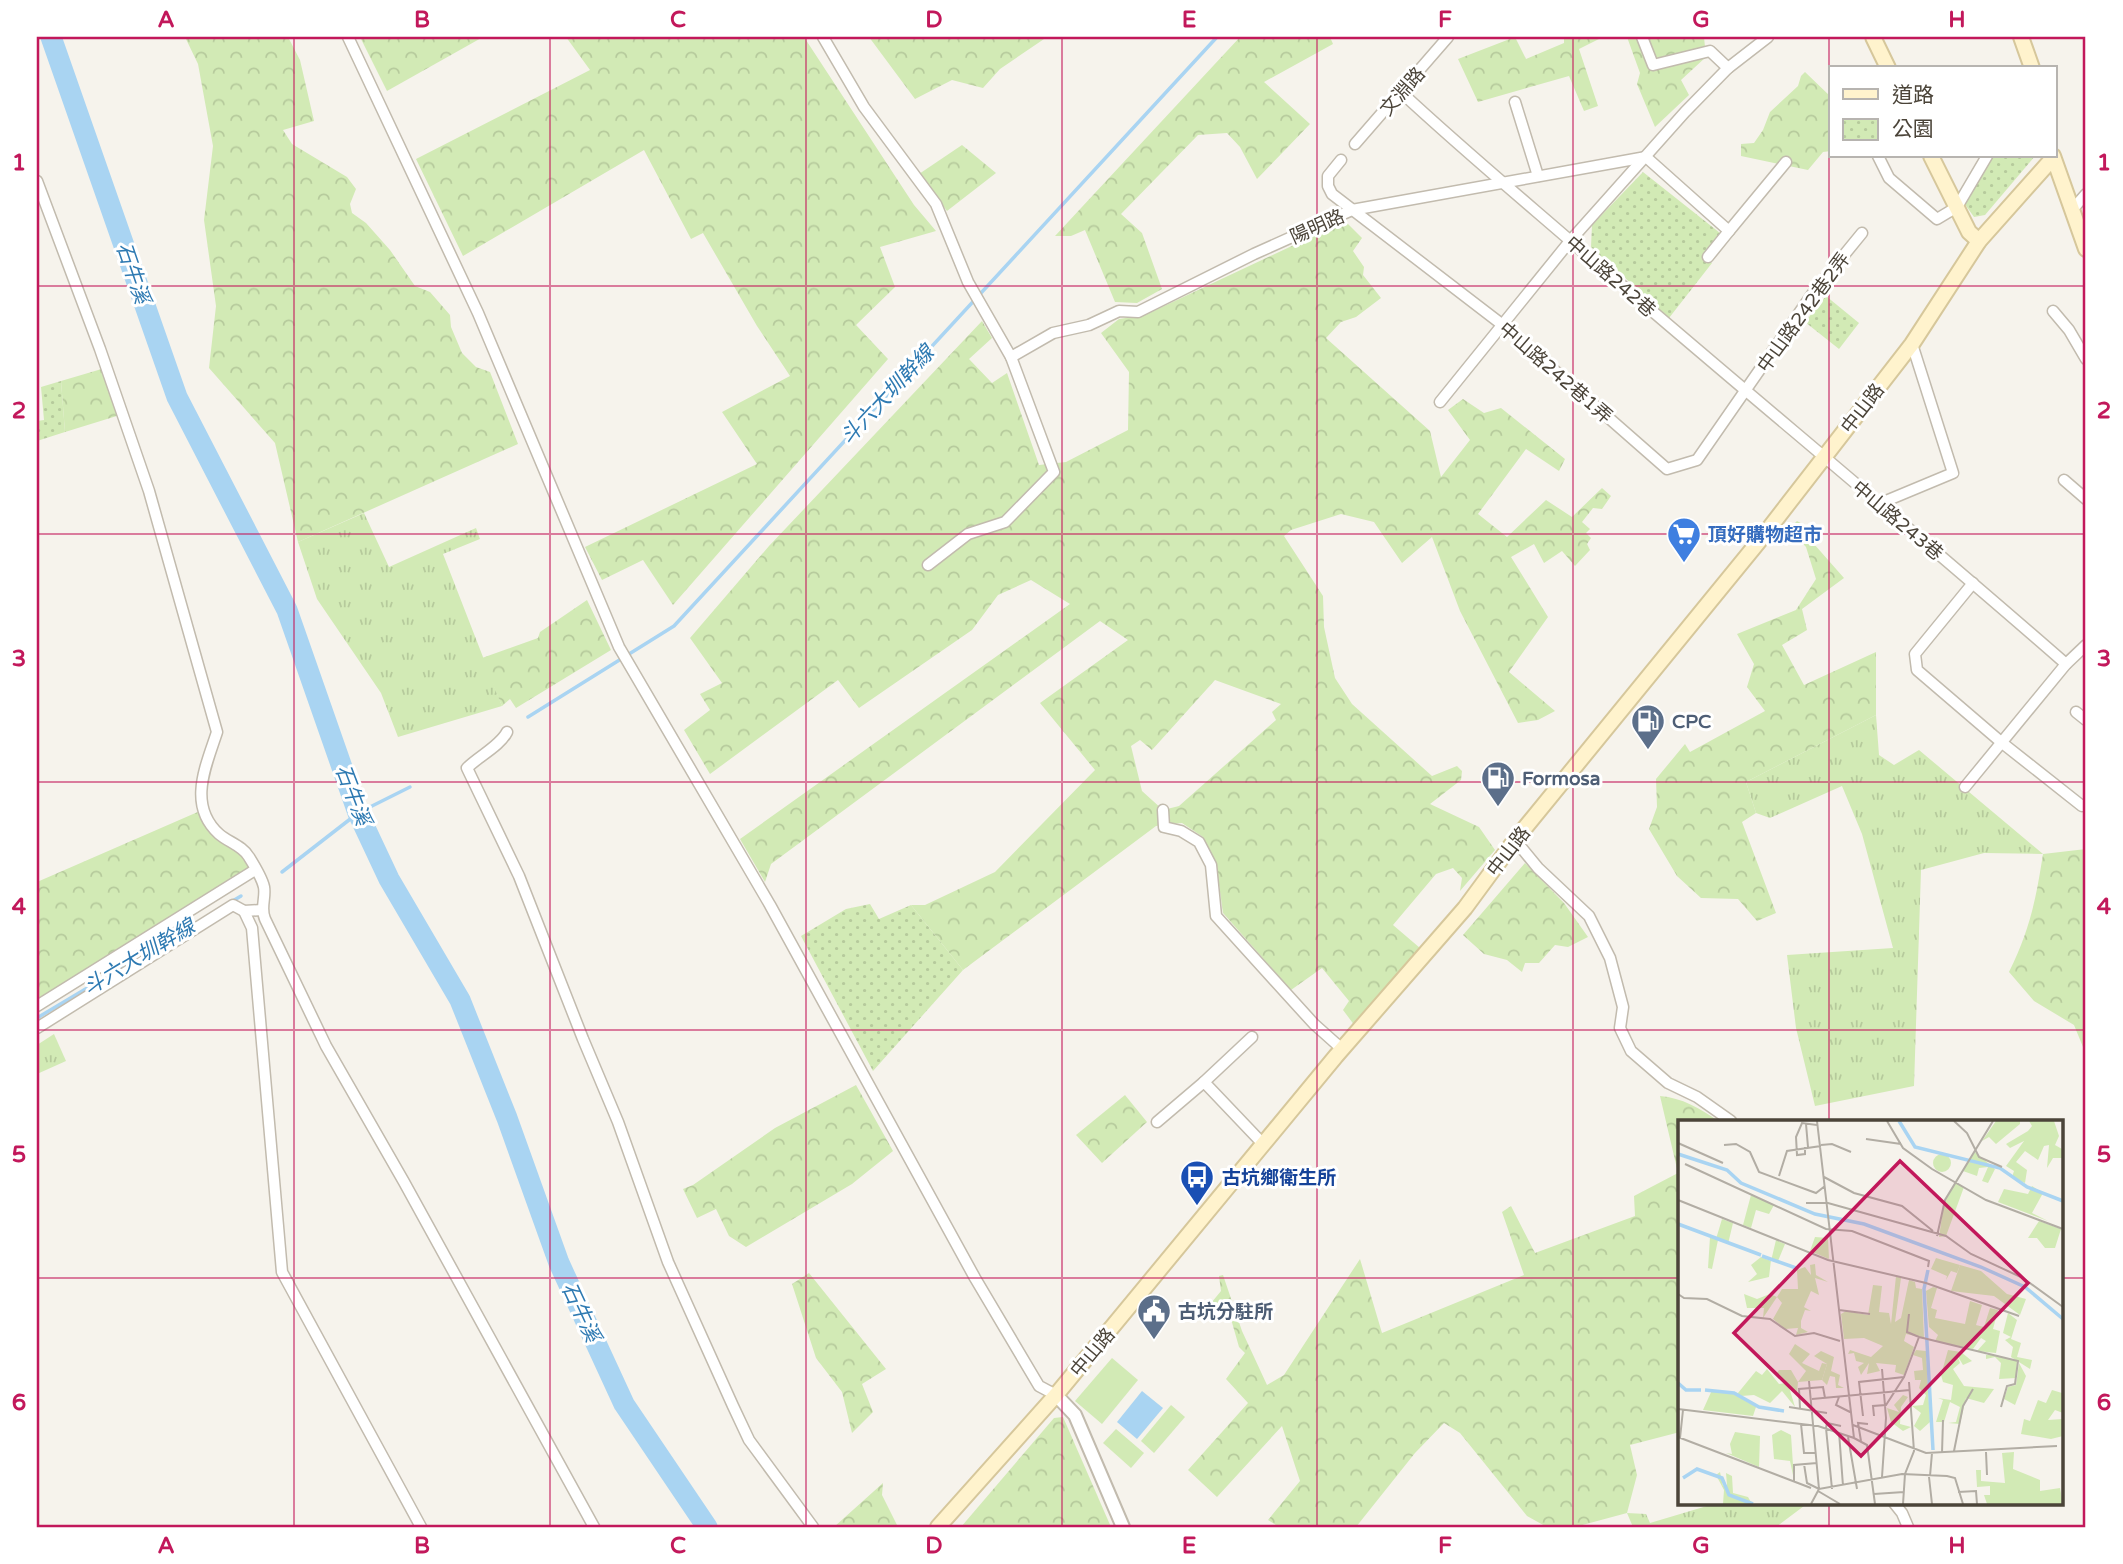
<svg xmlns="http://www.w3.org/2000/svg" width="2123" height="1564" viewBox="0 0 2123 1564" font-family="'Varela Round','Noto Sans TC',sans-serif">
	<defs>
		<pattern id="grass-tufts" width="24" height="20" patternUnits="userSpaceOnUse" patternTransform="scale(1.75)"><rect width="24" height="20" fill="#d2eab5"/><path d="M3 7l-1-3M5 7V3M7 7l1-3M15 17l-1-3M17 17v-4M19 17l1-3" fill="none" stroke="#b6ca9c"/></pattern>
		<pattern id="forest-crowns" width="20" height="18" patternUnits="userSpaceOnUse" patternTransform="scale(1.75)"><rect width="20" height="18" fill="#d2eab5"/><path d="M2 6a3 3 0 1 1 6 0M12 15a3 3 0 1 1 6 0" fill="none" stroke="#b6ca9c"/></pattern>
		<pattern id="park-dots" width="8" height="8" patternUnits="userSpaceOnUse" patternTransform="scale(1.75)"><rect width="8" height="8" fill="#d2eab5"/><path d="M2 2h.1M6 6h.1" fill="none" stroke="#b6ca9c" stroke-width="1.8" stroke-linecap="round"/></pattern>
	</defs>
	<rect width="100%" height="100%" fill="#f6f3ec"/>
	<g fill="url(#grass-tufts)">
		<polygon points="364,513 389,567 476,528 480,539 443,554 502,706 398,737 381,693 317,599 298,542"/>
		<polygon points="1876,715 1879,755 1894,765 1919,750 2043,854 1984,853 1921,870 1914,1086 1815,1106 1796,1028 1787,955 1893,948 1862,834 1842,786 1770,818 1756,813 1746,782"/>
		<polygon points="54,1034 66,1061 37,1074 37,1045"/>
		<polygon points="1717,1503 1808,1503 1776,1527 1633,1527 1627,1513 1646,1514 1650,1523"/>
	</g>
	<g fill="url(#forest-crowns)" fill-rule="evenodd">
		<polygon points="185,37 288,37 300,60 314,121 283,130 292,144 347,177 356,189 350,204 352,213 366,223 390,250 415,286 430,292 450,315 451,327 462,353 476,367 490,372 518,444 298,542 275,443 209,368 216,306 204,220 213,146 198,64"/>
		<polygon points="360,37 483,37 387,91"/>
		<polygon points="566,37 804,37 914,205 936,231 880,247 895,287 856,325 888,359 673,605 643,560 602,580 585,547 757,464 722,412 790,376 757,326 703,233 691,239 644,150 463,256 416,159 590,70"/>
		<polygon points="869,37 1047,37 1000,69 983,88 952,80 915,99"/>
		<polygon points="1240,37 1330,37 1333,44 1264,82 1310,124 1257,179 1240,147 1227,133 1198,135 1121,214 1142,233 1162,289 1137,303 1115,302 1085,230 1071,236 1055,236"/>
		<polygon points="1515,37 1526,59 1564,43 1564,37 1603,37 1579,49 1598,106 1584,111 1569,76 1478,102 1458,59"/>
		<polygon points="1627,37 1704,37 1706,57 1681,80 1689,95 1655,127 1637,84 1640,73"/>
		<polygon points="1805,72 1831,97 1831,151 1823,152 1808,170 1741,156 1741,144 1754,143 1763,130 1770,112 1798,86 1801,76"/>
		<polygon points="962,145 996,173 947,211 919,174"/>
		<path d="M1345 221 1362 238 1353 251 1364 267 1363 275 1381 298 1356 317 1341 322 1326 338 1430 431 1441 477 1470 440 1448 410 1463 399 1484 413 1501 408 1565 459 1559 471 1526 449 1478 514 1507 537 1546 500 1572 517 1602 488 1611 496 1602 509 1593 508 1582 522 1590 529 1586 533 1591 538 1587 544 1590 550 1575 566 1562 551 1544 563 1534 544 1511 557 1548 617 1509 672 1555 711 1538 720 1518 723 1460 611 1432 537 1402 563 1374 522 1341 514 1291 530 1284 536 1323 596 1324 627 1335 678 1352 704 1432 776 1457 766 1462 771 1461 780 1430 804 1479 827 1495 850 1460 891 1462 878 1453 868 1436 874 1393 925 1420 948 1355 1026 1343 1010 1349 1001 1322 968 1291 990 1223 913 1216 863 1203 837 1182 823 1156 826 963 970 911 905H925L995 872 1095 770 1040 703 1128 640 1100 621 771 864 765 882 740 839 1070 604 1031 580 998 595 972 630 859 708 838 680 710 774 684 730 710 710 700 694 722 683 690 638 769 546 982 321 992 338 969 359 992 383 1007 373 1039 465 1066 462 1128 430 1129 372 1101 333 1119 319 1145 315ZM1215 680 1281 704 1272 712 1276 720 1179 806 1163 810 1142 791 1131 746 1140 740 1152 750Z"/>
		<polygon points="105,368 120,415 65,432 61,381"/>
		<polygon points="1797,521 1819,533 1814,544 1844,578 1802,609 1807,630 1782,645 1804,685 1876,652 1876,715 1746,782 1756,813 1742,822 1776,913 1757,921 1738,899 1701,898 1677,876 1649,829 1657,807 1656,779 1685,744 1690,752 1765,711 1747,687 1754,664 1737,634 1796,610 1816,579 1806,547 1789,529"/>
		<polygon points="587,600 611,650 516,708 510,699 502,706 482,658 538,638 540,632"/>
		<polygon points="200,811 226,842 249,852 255,870 126,944 37,1001 37,882"/>
		<path d="M2086 849V1047H2083L2074 1025 2034 1001 2009 972C2030 930 2036 899 2043 854Z"/>
		<polygon points="1525,863 1564,903 1588,937 1568,947 1555,945 1539,963 1525,963 1522,972 1507,960 1484,954 1463,935"/>
		<polygon points="856,1085 893,1151 852,1184 746,1247 729,1236 716,1209 697,1218 683,1189 693,1185 775,1128"/>
		<polygon points="1125,1095 1147,1122 1102,1163 1076,1135"/>
		<path d="M1660 1096C1682 1098 1700 1108 1718 1121H1680V1432L1630 1445 1637 1475 1627 1513 1575 1527 1545 1526 1527 1516 1460 1433 1444 1423 1415 1453 1356 1527H1279L1268 1520 1300 1481 1282 1426 1217 1497 1188 1470 1248 1403 1226 1379 1245 1353 1239 1347 1229 1312 1208 1320 1202 1314 1221 1291 1219 1276 1223 1275 1242 1331 1267 1385 1284 1375 1360 1259 1382 1333 1524 1275 1502 1212 1511 1206 1535 1253 1635 1216 1634 1196 1678 1173Z"/>
		<polygon points="809,1273 886,1369 862,1384 873,1412 852,1433 842,1392 816,1358 792,1284"/>
		<polygon points="1063,1417 1111,1527 961,1527 1054,1418"/>
		<polygon points="883,1483 882,1495 898,1527 834,1527"/>
	</g>
	<g fill="url(#park-dots)">
		<polygon points="1992,156 2035,156 1985,215 1974,217 1964,203"/>
		<polygon points="1643,172 1720,233 1702,255 1712,263 1669,318 1591,247 1592,225"/>
		<polygon points="1826,296 1859,323 1839,349 1805,322"/>
		<polygon points="61,381 65,432 37,441 37,421 44,420 41,387"/>
		<polygon points="870,904 879,919 911,905 963,970 873,1071 801,936 846,909"/>
	</g>
	<g fill="#d2eab5">
		<polygon points="1112,1358 1138,1380 1102,1424 1075,1401"/>
		<polygon points="1171,1405 1185,1417 1154,1453 1141,1441"/>
		<polygon points="1116,1429 1144,1453 1131,1468 1103,1443"/>
	</g>
	<polygon fill="#a9d4f2" points="1142,1391 1163,1408 1137,1439 1117,1422"/>
	<g fill="none" stroke-linecap="round" stroke-linejoin="round">
		<g stroke="#a9d4f2" stroke-width="3.5">
			<polyline points="528,717 674,626 1217,37"/>
			<polyline points="282,872 358,813 410,787"/>
			<polyline points="231,902 241,896"/>
			<polyline points="37,1018 191,926"/>
		</g>
		<polyline stroke="#a9d4f2" stroke-width="21" points="51,37 177,397 287,610 358,813 389,879 460,1000 507,1118 559,1263 624,1404 707,1527"/>
		<g stroke="#c2bbae" stroke-width="13">
			<g id="minor">
				<polyline points="348,37 478,313 619,647 770,905 975,1278 1039,1386 1056,1395"/>
				<polyline points="823,37 864,107 936,204 968,282 1011,357 1054,472 1005,522 968,534 928,565"/>
				<polyline points="1642,37 1653,65 1710,51 1728,68"/>
				<path d="M1402 93C1460 147 1521 198 1581 250 1742 389 1906 524 2066 664"/>
				<polyline points="1515,102 1538,176"/>
				<polyline points="1355,144 1448,37"/>
				<polyline points="1878,156 1889,178 1937,219 1957,207 1987,156"/>
				<polyline points="1341,160 1328,176 1328,186 1332,194 1504,326 1667,469 1697,460 1813,293 1862,233"/>
				<path d="M37 181 100 349 149 491 217 732C206 766 187 805 219 834 228 842 243 846 249 857 254 865 262 878 264 887 266 898 260 908 265 919L326 1046 404 1182 594 1527"/>
				<polyline points="2072,210 2086,194"/>
				<polyline points="1708,257 1729,231"/>
				<polyline points="2053,311 2069,330 2086,359"/>
				<polyline points="1011,357 1053,333 1089,325 1119,311 1138,312 1254,254 1352,210 1646,157 1729,231 1786,162"/>
				<polyline points="1440,402 1570,241 1685,112 1728,68 1768,37"/>
				<polyline points="2064,480 2086,499"/>
				<polyline points="1881,503 1953,473 1912,344"/>
				<polyline points="1973,583 1915,654 1917,670 2001,742 2082,806 2086,804"/>
				<polyline points="2076,712 2086,720"/>
				<path d="M507 732C500 746 479 756 467 768L519 876 583 1039 618 1122 668 1262 733 1406 749 1440 813 1527"/>
				<polyline points="1965,787 2066,664 2086,645"/>
				<polyline points="1163,810 1164,827 1181,831 1199,842 1211,865 1216,916 1314,1024 1342,1049"/>
				<polyline points="1515,840 1538,868 1589,916 1610,958 1623,1007 1620,1028 1631,1051 1668,1083 1697,1097 1731,1121"/>
				<polyline points="244,911 252,928 282,1272 421,1527"/>
				<polyline points="37,1006 255,870"/>
				<polyline points="37,1028 233,905 244,911 262,910"/>
				<polyline points="1204,1082 1252,1037"/>
				<polyline points="1157,1122 1204,1082 1264,1145"/>
				<polyline points="1894,1503 1902,1513 1908,1527"/>
			</g>
		</g>
		<g stroke="#c2bbae" stroke-width="16">
			<polyline id="tertiary" points="1056,1395 1075,1415 1123,1527"/>
		</g>
		<g stroke="#d6c79b" stroke-width="18">
			<g id="secondary">
				<polyline points="1873,37 1888,68"/>
				<polyline points="2021,37 2032,68"/>
				<polyline points="1931,156 1969,232 1979,241"/>
				<polyline points="2053,156 2086,249"/>
				<polyline points="938,1527 1056,1395 1336,1056 1465,908 1515,840 1760,540 1912,344 1979,241 2053,158"/>
			</g>
		</g>
		<use href="#minor" stroke="#fff" stroke-width="10"/>
		<use href="#tertiary" stroke="#fff" stroke-width="12"/>
		<use href="#secondary" stroke="#fff3cd" stroke-width="14"/>
	</g>
	<path fill="none" stroke="#c2185b" stroke-width="2" stroke-opacity="0.55" d="M294 37V1527M550 37V1527M806 37V1527M1062 37V1527M1317 37V1527M1573 37V1527M1829 37V1121M37 286H2086M37 534H2086M37 782H2086M37 1030H2086M37 1278H1680M2062 1278H2086M1829 1503V1527"/>
	<defs>
		<g id="supermarket-pin" transform="scale(1.75)"><path d="M0 17L-7.5 6A9.5 9.5 0 1 1 7.5 6Z" fill="#3f7fe0" stroke="#fff"/><path d="M-6-5.5h2.5l.6 2H6L4.5 2H-2.5L-4.4-4H-6ZM-1.5 3.2a1.3 1.3 0 1 0 .1 0ZM3 3.2a1.3 1.3 0 1 0 .1 0Z" fill="#fff"/></g>
		<g id="fuel-pin" transform="scale(1.75)"><path d="M0 17L-7.5 6A9.5 9.5 0 1 1 7.5 6Z" fill="#5c6f8a" stroke="#fff"/><path d="M-5.5-6h7V0h2V4h1.3V-2.5L3-4.5l.8-.8L6-3V5H2.5V1h-1V6h-7ZM-4.2-4.7v3.2H.2V-4.7Z" fill="#fff"/></g>
		<g id="bus-pin" transform="scale(1.75)"><path d="M0 17L-7.5 6A9.5 9.5 0 1 1 7.5 6Z" fill="#1a4fb4" stroke="#fff"/><path d="M-5-6H5V4H4V6H2V4H-2V6H-4V4H-5ZM-3.5-4V0h7V-4ZM-3.5 1.2v1.5H-2V1.2ZM2 1.2v1.5H3.5V1.2Z" fill="#fff"/></g>
		<g id="civic-pin" transform="scale(1.75)"><path d="M0 17L-7.5 6A9.5 9.5 0 1 1 7.5 6Z" fill="#5c6f8a" stroke="#fff"/><path d="M-.6-6.5H3V-4.5H.6V-3L4-1V1h2V6H-6V1h2V-1L-.6-3ZM-1.2 2.5V6h2.4V2.5Z" fill="#fff"/></g>
	</defs>
	<g fill-rule="evenodd">
		<use href="#supermarket-pin" x="1684" y="534"/>
		<use href="#fuel-pin" x="1648" y="721"/>
		<use href="#fuel-pin" x="1498" y="778"/>
		<use href="#bus-pin" x="1197" y="1177"/>
		<use href="#civic-pin" x="1154" y="1311"/>
	</g>
	<g text-anchor="middle" stroke-width="6" stroke-linejoin="round" paint-order="stroke">
		<g font-size="19" fill="#4b4439" stroke="#fff">
			<text transform="translate(1402 91) rotate(-49)" y="7">文淵路</text>
			<text transform="translate(1317 226) rotate(-24)" y="7">陽明路</text>
			<text transform="translate(1611 276) rotate(41)" y="7">中山路242巷</text>
			<text transform="translate(1803 312) rotate(-54)" y="7">中山路242巷2弄</text>
			<text transform="translate(1556 372) rotate(41)" y="7">中山路242巷1弄</text>
			<text transform="translate(1862 408) rotate(-52)" y="7">中山路</text>
			<text transform="translate(1898 520) rotate(40)" y="7">中山路243巷</text>
			<text transform="translate(1508 851) rotate(-52)" y="7">中山路</text>
			<text transform="translate(1092 1352) rotate(-50)" y="7">中山路</text>
		</g>
		<g font-size="19" font-weight="bold" fill="#366cbe" stroke="#fff" text-anchor="start">
			<text x="1708" y="541">頂好購物超市</text>
		</g>
		<g font-size="19" font-weight="bold" fill="#4e5e75" stroke="#fff" text-anchor="start">
			<text x="1672" y="728">CPC</text>
			<text x="1522" y="785">Formosa</text>
			<text x="1178" y="1318">古坑分駐所</text>
		</g>
		<g font-size="19" font-weight="bold" fill="#164399" stroke="#fff" text-anchor="start">
			<text x="1222" y="1184">古坑鄉衛生所</text>
		</g>
		<g font-size="21" font-style="italic" fill="#2e7ab2" stroke="#fff">
			<text transform="translate(133 273) rotate(71)" y="7">石牛溪</text>
			<text transform="translate(887 395) rotate(-47)" y="7">斗六大圳幹線</text>
			<text transform="translate(353 795) rotate(69)" y="7">石牛溪</text>
			<text transform="translate(139 957) rotate(-31)" y="7">斗六大圳幹線</text>
			<text transform="translate(581 1312) rotate(65)" y="7">石牛溪</text>
		</g>
	</g>
	<g transform="translate(1678 1120)">
		<rect width="385" height="385" fill="#f6f3ec"/>
		<path d="M258 138 282 145 279 153 273 151 268 160 269 156 253 149ZM66 174 79 179 92 174 99 177 85 198 86 188H69ZM117 224 132 234 124 243 141 251 144 243 149 244 144 260 120 262 128 251 111 234Z" fill="#d2eab5"/>
		<path d="M318 1H342V4L318 24 311 17 304 21ZM351 1H376L381 16 377 25 384 29 385 38H375L369 48 371 25 366 26 360 40 347 31 338 42 349 50 347 63 334 57 336 51 328 46 346 21 332 28 328 24 350 11 354 6ZM297 32 317 49 310 63 304 61 310 47 301 48 299 56 285 51ZM255 43a9 9 0 1 1 18 0a9 9 0 1 1-18 0ZM278 62 286 67 268 116 261 117 266 83ZM354 66 365 73 354 93 370 101 320 82 326 69 350 74ZM73 75 96 85 91 94 78 90 73 108 65 105ZM44 99 55 103 50 124 40 120 34 149 30 148 32 117 38 119ZM137 117 150 118 151 139 132 131ZM98 120 107 124 100 141 93 140 91 157 70 162 79 154 73 145 83 137 93 141ZM137 144 138 155 150 162 137 158 141 175 133 171 126 187 133 191 127 190 123 201V208L130 212 118 215 120 208 107 209 95 199 104 183 99 177 104 169H120L119 150 127 147 133 155 132 145ZM282 145 303 151 329 174 348 179 342 195 316 176 273 171ZM218 156 223 158 217 202 223 198 231 160 237 162 238 168 244 169 246 218 228 214 226 221 236 227 226 255 217 252 218 245 198 243 202 251 189 254 191 243 183 255 180 247 186 243 178 241 176 233 170 234 172 230 193 237 205 226 186 218 166 219 163 194 168 191 190 195 195 165 204 166 201 192 211 193 213 204ZM255 167 259 168 253 188 259 190 257 198 287 204 292 181 304 185 298 205 306 207 312 188 320 190 315 209 322 211 318 233 299 231 308 221 303 218 295 229 257 221 260 215 251 207 248 171ZM330 193 339 200 333 219 343 223 339 237 354 240 352 249 333 237 335 227 327 220 333 217 325 213ZM238 230 248 231 252 302 242 311 236 306 243 293 234 286 245 285 248 275 241 268 243 260H237L236 251 245 250 244 238 235 235ZM270 230 283 232 294 241 285 245 279 235 282 243 275 249 286 266 316 269 306 283 288 278 282 304 270 303 278 302 282 287 272 282 266 302H258L265 280 260 278 273 280 275 265 265 262 263 255ZM143 231 156 237 153 251 162 255 160 265 166 268H158L157 257 152 256 149 265 144 260 149 244 136 236ZM308 235H318L339 241 338 258 321 259 323 243 317 237 308 239ZM341 243 348 256 337 285 326 279 330 267 338 265ZM385 245V293L377 290 370 300 385 299V316L373 319 343 314 346 299 352 301 360 280 368 283 374 270 384 273ZM89 249 101 264 108 263 98 254 101 250H113L120 262 119 274 111 267 117 287 104 271 92 283 76 275 63 276 78 287 75 296 25 290 34 270 60 273 78 251 84 255ZM225 275 230 277 223 287 222 304 233 307 225 311 213 302 209 288 221 292 216 285ZM103 310 113 315 116 360 112 341 96 339 94 315ZM57 312 82 316 81 347 48 333 54 334 52 324ZM336 332 335 349 362 360V371L382 368 385 384H309L306 375H312V366L299 367 298 350H303V361L327 363 324 333ZM42 352 45 366 49 365 48 353 54 356 55 373 70 377 74 384H45L46 370 38 355Z" fill="#d2eab5"/>
		<path d="M361 101 383 109 377 128H367L359 118H350Z" fill="#d2eab5"/>
		<path fill="none" stroke="#a9d4f2" stroke-width="3.5" d="M221 1 237 27 322 48 349 67 385 81M0 34 49 50 63 63 137 94 186 104 303 147 347 167 385 199M0 104 83 135M84 136 118 148M250 150 246 169 255 330M0 263 8 270H23M27 270 56 273 81 287 106 291M5 358 19 349 44 358 51 375 75 384"/>
		<path fill="none" stroke="#b2ada4" stroke-width="2" d="M139 1 176 318M209 1 225 28 254 49 308 80 385 109M276 1 289 13 301 37 324 47M128 4 130 27M188 19 223 24M0 23 45 43M46 25 58 24 72 32 81 52 138 73 147 66M143 25 154 24 173 32M127 27V34L119 35 118 17 124 3 139 5M7 44 148 109 174 111 251 141 250 147M101 56 109 31 143 26M146 57 176 73 224 86 255 111M0 80 150 140 248 163 341 196M128 83H150L268 116 293 134 345 158 385 187M259 116 267 80 315 1M0 174 6 178 29 179 64 196 92 199 117 216 136 213 162 221M161 190 192 194M231 194 229 212 241 217 340 241 337 264 329 266 323 287M204 249 208 298 204 357M131 261 141 369 133 384M161 277 158 285 172 292M134 279 232 270M111 287 149 293M122 288 121 269 145 267 147 278M0 289 140 306 176 318 189 325 197 384M185 296 181 262 226 257M196 296 195 286 208 285 226 257 241 217M123 304 126 333H138M175 305 248 333 379 326M161 312 165 366M0 317 133 368M170 317 179 369M2 318 5 290M183 321 180 303 190 304M276 331 285 286 295 269M308 332 309 355M264 333 265 300M126 344 129 363 141 369 224 354 269 356 277 358 285 384M252 356 254 333M251 357 254 384M116 361V345L139 343M154 369 148 308 149 303 163 306M140 371 162 384M280 372 298 371 299 384M196 374 226 372M225 384 227 354 236 331 231 262"/>
		<path fill="#c2185b" fill-opacity="0.15" stroke="#c2185b" stroke-width="3.5" d="M222 41 350 163 183 336 56 213Z"/>
		<rect width="385" height="385" fill="none" stroke="#4b4439" stroke-width="3.5"/>
	</g>
	<rect width="2123" height="1564" fill="none" stroke="#ffffff" stroke-width="77"/>
	<rect x="1829" y="66" width="228" height="91" fill="#ffffff" stroke="#b7b4b0" stroke-width="2"/>
	<rect x="1843" y="89" width="35" height="10" fill="#fff3cd" stroke="#b7b4b0" stroke-width="2"/>
	<text x="1892" y="102" font-size="21" fill="#4b4439">道路</text>
	<rect x="1843" y="119" width="35" height="21" fill="url(#park-dots)" stroke="#b7b4b0" stroke-width="2"/>
	<text x="1892" y="136" font-size="21" fill="#4b4439">公園</text>
	<rect x="38" y="38" width="2046" height="1488" fill="none" stroke="#c2185b" stroke-width="2.5"/>
	<g font-size="23" text-anchor="middle" font-weight="bold" fill="#c2185b">
		<text x="166" y="27">A</text>
		<text x="422" y="27">B</text>
		<text x="678" y="27">C</text>
		<text x="934" y="27">D</text>
		<text x="1189" y="27">E</text>
		<text x="1445" y="27">F</text>
		<text x="1701" y="27">G</text>
		<text x="1957" y="27">H</text>
		<text x="19" y="170">1</text>
		<text x="2104" y="170">1</text>
		<text x="19" y="418">2</text>
		<text x="2104" y="418">2</text>
		<text x="19" y="666">3</text>
		<text x="2104" y="666">3</text>
		<text x="19" y="914">4</text>
		<text x="2104" y="914">4</text>
		<text x="19" y="1162">5</text>
		<text x="2104" y="1162">5</text>
		<text x="19" y="1410">6</text>
		<text x="2104" y="1410">6</text>
		<text x="166" y="1553">A</text>
		<text x="422" y="1553">B</text>
		<text x="678" y="1553">C</text>
		<text x="934" y="1553">D</text>
		<text x="1189" y="1553">E</text>
		<text x="1445" y="1553">F</text>
		<text x="1701" y="1553">G</text>
		<text x="1957" y="1553">H</text>
	</g>
</svg>
